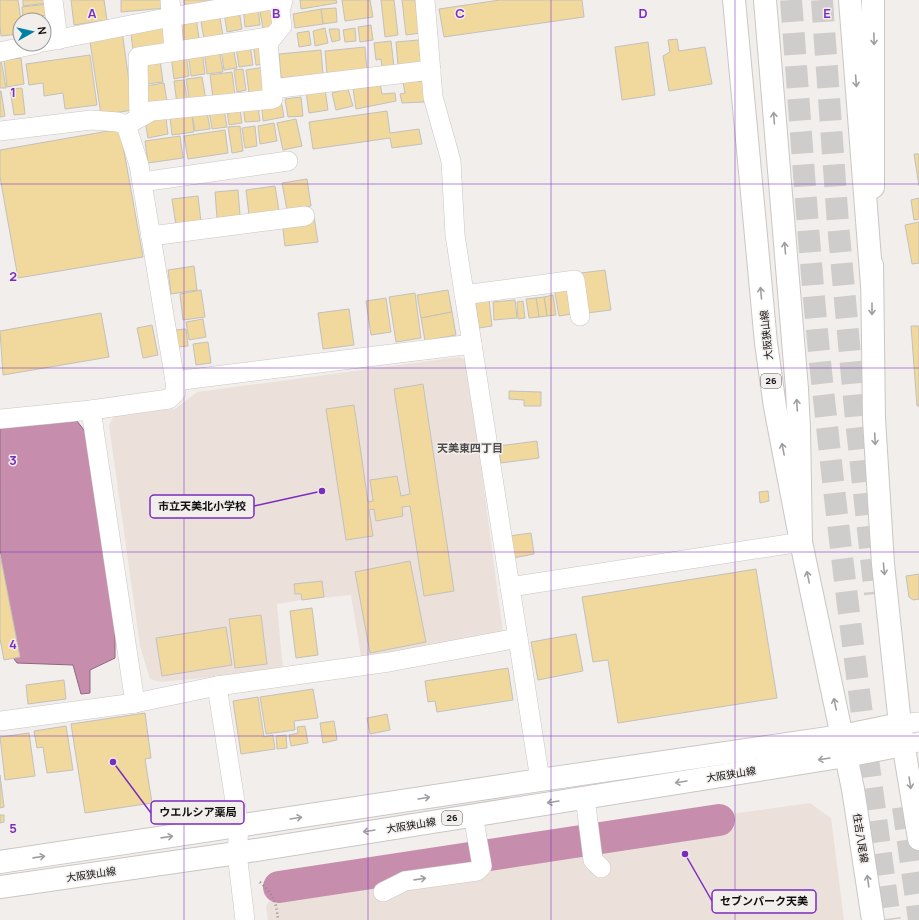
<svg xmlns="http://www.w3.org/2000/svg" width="919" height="920" viewBox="0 0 919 920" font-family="Manrope,'Noto Sans JP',sans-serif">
	<rect width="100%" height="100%" fill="#f1eeec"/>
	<g fill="#ebe1da">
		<polygon points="459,357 467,360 503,633 362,662 351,595 302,600 277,604 283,670 160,682 150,679 140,646 109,425 114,415 175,409 197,392"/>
		<polygon points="810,803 831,818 844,920 268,920 266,906 276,892 726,825 725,815"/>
	</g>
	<polygon fill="#c68dad" stroke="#90687e" points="77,421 87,434 115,618 115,658 90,670 90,693 81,694 73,665 17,663 0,640 0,426"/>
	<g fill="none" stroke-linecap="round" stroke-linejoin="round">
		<polyline stroke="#c68dad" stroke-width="32" points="279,887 719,820"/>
	</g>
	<g fill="#f1d89c" stroke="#c2c1be">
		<polygon points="0,0 18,0 21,20 20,20 20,34 1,36 0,26"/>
		<polygon points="23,0 46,0 47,3 23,6"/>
		<polygon points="71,0 104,0 107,20 74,25"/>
		<polygon points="121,0 164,0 165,8 121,12"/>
		<polygon points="184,0 219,0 185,8"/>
		<polygon points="300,0 336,0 337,3 301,9"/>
		<polygon points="342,0 370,0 373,17 345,21"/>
		<polygon points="381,0 394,0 398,35 385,37"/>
		<polygon points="402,0 415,0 420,33 406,35"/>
		<polygon points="500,0 582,0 584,17 444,37 439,9"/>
		<polygon points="276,2 280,26 263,29 259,5"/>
		<polygon points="48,4 49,15 23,18 22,7"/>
		<polygon points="258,5 260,25 245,27 243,7"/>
		<polygon points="336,8 337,22 323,24 321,9"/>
		<polygon points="321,9 323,24 295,28 293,14"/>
		<polygon points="239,10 242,29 227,32 224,12"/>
		<polygon points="219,12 223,36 204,39 200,16"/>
		<polygon points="51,17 52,31 44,32 44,20 25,20"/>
		<polygon points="196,18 199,38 182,41 179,21"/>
		<polygon points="162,22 165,44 133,49 130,27"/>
		<polygon points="371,25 373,40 360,42 358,27"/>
		<polygon points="325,28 328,43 315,46 313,31"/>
		<polygon points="355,28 356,41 345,42 343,30"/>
		<polygon points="329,29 339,29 340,40 332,42"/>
		<polygon points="122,31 133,110 101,115 89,35"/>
		<polygon points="309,31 311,45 299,47 297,33"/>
		<polygon points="677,39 679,51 705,47 712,84 669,91 663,56 670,52 668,40"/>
		<polygon points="419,40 421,64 398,66 396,42"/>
		<polygon points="391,41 394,67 382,68 381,59 376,60 374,43"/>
		<polygon points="264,42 266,64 256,65 253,44"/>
		<polygon points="648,42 655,95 622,100 615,47"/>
		<polygon points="250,45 253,65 239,67 236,47"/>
		<polygon points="233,46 237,68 224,70 221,48"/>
		<polygon points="365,47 367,71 327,75 325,51"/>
		<polygon points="219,48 223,72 207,74 204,51"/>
		<polygon points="321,50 323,74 281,78 279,54"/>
		<polygon points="202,51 205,74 191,76 188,53"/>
		<polygon points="186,54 189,76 174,79 171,56"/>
		<polygon points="90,55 97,105 65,109 63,93 44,96 43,83 29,85 26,64"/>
		<polygon points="21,58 24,84 7,87 4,60"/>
		<polygon points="0,59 1,59 6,88 0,88"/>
		<polygon points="160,60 163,82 146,84 143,63"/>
		<polygon points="265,67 268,91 249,93 246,70"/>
		<polygon points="243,69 246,90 237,92 234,70"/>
		<polygon points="232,72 235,95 213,98 210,75"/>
		<polygon points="202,77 206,100 190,103 186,79"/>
		<polygon points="184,80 188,103 177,104 174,81"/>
		<polygon points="424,81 424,102 402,103 400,94 405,93 403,82"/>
		<polygon points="164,83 168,108 150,111 146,86"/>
		<polygon points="380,83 382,94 395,93 396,101 356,109 353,88"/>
		<polygon points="22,88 25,114 14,115 10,89"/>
		<polygon points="325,89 328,110 309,113 306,92"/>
		<polygon points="348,89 353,106 336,110 332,93"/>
		<polygon points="0,91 1,91 5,116 0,117"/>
		<polygon points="301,97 303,116 288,117 285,99"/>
		<polygon points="281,100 284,117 263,121 262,109"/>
		<polygon points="258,105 260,121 245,122 243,106"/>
		<polygon points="224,109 227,127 212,129 209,111"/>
		<polygon points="240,109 242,123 229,125 227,110"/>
		<polygon points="387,111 390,133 419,129 422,144 392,148 390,138 313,149 309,122"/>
		<polygon points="207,112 210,129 195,131 192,115"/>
		<polygon points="192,115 194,132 172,135 170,118"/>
		<polygon points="166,118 168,134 148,138 145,121"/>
		<polygon points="296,119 302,146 283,150 277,123"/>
		<polygon points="274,123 277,141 260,144 258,126"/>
		<polygon points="240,126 243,151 232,153 228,127"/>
		<polygon points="255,126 257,146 245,148 242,128"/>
		<polygon points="120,129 143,257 18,278 0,177 0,150"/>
		<polygon points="225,130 228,153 188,159 184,136"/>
		<polygon points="180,136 183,158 148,163 145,141"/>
		<polygon points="914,154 919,154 919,186"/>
		<polygon points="307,179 311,206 287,210 282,183"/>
		<polygon points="275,186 279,211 249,215 246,190"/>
		<polygon points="238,190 240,215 217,218 215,192"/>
		<polygon points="198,196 201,222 176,226 172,199"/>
		<polygon points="919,198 919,219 914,220 911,200"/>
		<polygon points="314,217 318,242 285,246 282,222"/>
		<polygon points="919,222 919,263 912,264 905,225"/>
		<polygon points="194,266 197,290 171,294 168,270"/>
		<polygon points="605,270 611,310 587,313 581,273"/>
		<polygon points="567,286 572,314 559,316 554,288"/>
		<polygon points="201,290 205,317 183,320 180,294"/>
		<polygon points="448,290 452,312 421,318 417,295"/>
		<polygon points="415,293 421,338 396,342 389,297"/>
		<polygon points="553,295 556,315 547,316 544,297"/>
		<polygon points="544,297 547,316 539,317 536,298"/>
		<polygon points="386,298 391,332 371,335 366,301"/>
		<polygon points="536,298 539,317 529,318 526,299"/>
		<polygon points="489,299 492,326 479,328 475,301"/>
		<polygon points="515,300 517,318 494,320 493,302"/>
		<polygon points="523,301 525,318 518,319 517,302"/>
		<polygon points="349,309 354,345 323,349 318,313"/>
		<polygon points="452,312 456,335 425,341 421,318"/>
		<polygon points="101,313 109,357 3,375 0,331"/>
		<polygon points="203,319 206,337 189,340 186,322"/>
		<polygon points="152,325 158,355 143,358 137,328"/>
		<polygon points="911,326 919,326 919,406 917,406"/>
		<polygon points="186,329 188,346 177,347 174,330"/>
		<polygon points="208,342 211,363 196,365 193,344"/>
		<polygon points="423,384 454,591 424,596 410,506 402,507 403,516 376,521 374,509 369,510 373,536 346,540 326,409 354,405 368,502 373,501 370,480 397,476 401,496 410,494 394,389"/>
		<polygon points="509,391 541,392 541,406 524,406 524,400 509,399"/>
		<polygon points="537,441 539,458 501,463 498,446"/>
		<polygon points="768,491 769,501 760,503 759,492"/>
		<polygon points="531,533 534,554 513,558 509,536"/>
		<polygon points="0,554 20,657 4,660 0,639"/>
		<polygon points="410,561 426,642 370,653 355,572"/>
		<polygon points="756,569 777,698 618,723 608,660 593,662 582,597"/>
		<polygon points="919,574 919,599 913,600 909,597 906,576"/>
		<polygon points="322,581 324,597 302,600 301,594 295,594 294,584"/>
		<polygon points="312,608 318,655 296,658 290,611"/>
		<polygon points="261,615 267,664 235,668 229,619"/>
		<polygon points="226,627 232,665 162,676 156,638"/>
		<polygon points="576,634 583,671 538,680 531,642"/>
		<polygon points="508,668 513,700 437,712 435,701 428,702 425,681"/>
		<polygon points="64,680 66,699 28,704 26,685"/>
		<polygon points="313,689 318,718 294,721 295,730 266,734 260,697"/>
		<polygon points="258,697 264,737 273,735 275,749 241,754 233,701"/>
		<polygon points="145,713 151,758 145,759 152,803 85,813 71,724"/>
		<polygon points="387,714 390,730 370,734 367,718"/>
		<polygon points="334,721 337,740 323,743 320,723"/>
		<polygon points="66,726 73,770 47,773 43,747 37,748 34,731"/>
		<polygon points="305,726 308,743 291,746 289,735 298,733 297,727"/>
		<polygon points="29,733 35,776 5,780 0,737"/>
		<polygon points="286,735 287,748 277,749 276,736"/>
		<polygon points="0,775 4,807 0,808"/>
		<polygon points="0,815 4,815 4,822 0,823"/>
	</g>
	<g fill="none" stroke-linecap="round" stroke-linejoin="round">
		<g stroke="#cfcdcb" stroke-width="22" stroke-dasharray="22 11" stroke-linecap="butt">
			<path d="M791 0C802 139 810 279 826 417 844 585 867 753 890 920"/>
			<polyline points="822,0 838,224 856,420 875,594"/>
			<polyline points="903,807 919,920"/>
		</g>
		<g stroke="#cac6c4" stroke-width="20">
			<g id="minor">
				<polyline points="53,0 58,40"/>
				<polyline points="170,0 174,51"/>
				<polyline points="283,0 280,11 282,26 268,43 272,89 431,70"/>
				<polyline points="425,0 433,97 451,161 455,235 472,344"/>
				<polyline points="44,42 171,17 272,0"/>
				<polyline points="0,52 36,44"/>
				<polyline points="139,117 138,57 274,36"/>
				<polyline points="130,123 152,111 273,99 272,89"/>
				<polyline points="0,131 91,120 118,122 126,125 139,165 175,381"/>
				<polyline points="142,182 288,161"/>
				<polyline points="151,236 305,216"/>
				<polyline points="464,295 575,280 580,316"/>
				<polyline points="91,410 135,703"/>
				<polyline points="0,419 91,410 169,399 176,392 175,381 472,344 510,587 801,542"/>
				<polyline points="510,587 540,780"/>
				<polyline points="217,686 239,827 237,853 245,920"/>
				<polyline points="0,721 135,703 217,686 389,662 518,638"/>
				<polyline points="900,724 919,722"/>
				<polyline points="903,745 919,742"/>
				<polyline points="585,797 593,860 601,868"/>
				<polyline points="383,892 405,881 477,871 482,866 473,815"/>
			</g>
		</g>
		<g stroke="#cac6c4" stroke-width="24">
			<g id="major">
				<polyline points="734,0 766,343 775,407 801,542 853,789 873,920"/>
				<polyline points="873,187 873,0"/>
				<polyline points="872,265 874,419 883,564 900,724 919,839"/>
				<polyline points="0,862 540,780 842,736 900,724"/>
				<polyline points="0,887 237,853 846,756 903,745"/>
			</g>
		</g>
		<g stroke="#cac6c4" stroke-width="24">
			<g id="highway">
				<polyline points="765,0 797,389 799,429 801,542"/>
				<polyline points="850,0 872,285"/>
			</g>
		</g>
		<path stroke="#8c8a89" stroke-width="2.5" stroke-dasharray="1 3" stroke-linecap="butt" d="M260 882C274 896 276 900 278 920"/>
		<use href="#minor" stroke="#fff" stroke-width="19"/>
		<use href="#major" stroke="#fff" stroke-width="22"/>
		<use href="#highway" stroke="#fff" stroke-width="22"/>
	</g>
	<defs><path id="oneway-shaft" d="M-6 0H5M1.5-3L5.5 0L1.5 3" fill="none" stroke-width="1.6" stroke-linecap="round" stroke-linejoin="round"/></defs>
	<g stroke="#a09f9f">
		<use href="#oneway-shaft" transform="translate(874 39) rotate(89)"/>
		<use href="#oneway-shaft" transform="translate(856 81) rotate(86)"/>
		<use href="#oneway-shaft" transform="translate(774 118) rotate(-94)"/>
		<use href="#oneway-shaft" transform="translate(785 248) rotate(-95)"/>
		<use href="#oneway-shaft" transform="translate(761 293) rotate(-95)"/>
		<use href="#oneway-shaft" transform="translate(872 309) rotate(90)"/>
		<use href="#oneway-shaft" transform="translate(797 405) rotate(-93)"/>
		<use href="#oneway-shaft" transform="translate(875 439) rotate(87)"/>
		<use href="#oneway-shaft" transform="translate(783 449) rotate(-101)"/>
		<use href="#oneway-shaft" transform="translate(884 569) rotate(84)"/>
		<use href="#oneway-shaft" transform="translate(808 577) rotate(-102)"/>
		<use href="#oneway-shaft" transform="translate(835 704) rotate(-102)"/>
		<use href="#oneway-shaft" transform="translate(824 759) rotate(171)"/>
		<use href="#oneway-shaft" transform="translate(681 782) rotate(171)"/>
		<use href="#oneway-shaft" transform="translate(910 783) rotate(81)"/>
		<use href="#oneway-shaft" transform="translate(424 798) rotate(-9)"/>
		<use href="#oneway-shaft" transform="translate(553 802) rotate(171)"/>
		<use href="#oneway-shaft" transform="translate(296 818) rotate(-9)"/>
		<use href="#oneway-shaft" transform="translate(369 831) rotate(171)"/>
		<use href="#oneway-shaft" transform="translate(167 837) rotate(-8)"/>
		<use href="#oneway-shaft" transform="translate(39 857) rotate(-8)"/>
		<use href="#oneway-shaft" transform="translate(420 879) rotate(-8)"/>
		<use href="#oneway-shaft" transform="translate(868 881) rotate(-98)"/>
	</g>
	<path fill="none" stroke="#7b2cbf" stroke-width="1" stroke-opacity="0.55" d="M184 0V920M368 0V920M551 0V920M735 0V920M0 184H919M0 368H919M0 552H919M0 736H919"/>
	<g text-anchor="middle" stroke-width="3" stroke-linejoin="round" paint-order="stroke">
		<g fill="#f1eeec" stroke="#545352" stroke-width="1">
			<rect x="761" y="374" width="20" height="14" rx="3"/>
			<rect x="442" y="811" width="20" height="14" rx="3"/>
		</g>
		<g font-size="9" font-weight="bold" fill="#111010">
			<text x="771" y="384">26</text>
			<text x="452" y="821">26</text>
		</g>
		<g font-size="10" fill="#111010" stroke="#f1eeec">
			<text transform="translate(766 335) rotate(-96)" y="4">大阪狭山線</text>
			<text transform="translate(731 774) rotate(-9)" y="4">大阪狭山線</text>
			<text transform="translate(411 825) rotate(-9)" y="4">大阪狭山線</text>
			<text transform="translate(861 838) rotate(81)" y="4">住吉八尾線</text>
			<text transform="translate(91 874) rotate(-8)" y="4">大阪狭山線</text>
		</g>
		<g font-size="11" font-weight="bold" fill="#4f4c4b" stroke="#f1eeec">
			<text x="470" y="452">天美東四丁目</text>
		</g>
	</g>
	<g font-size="13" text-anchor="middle" font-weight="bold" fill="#7b2cbf" stroke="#f1eeec" stroke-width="3" stroke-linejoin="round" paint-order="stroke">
		<text x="92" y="18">A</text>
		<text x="276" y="18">B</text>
		<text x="460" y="18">C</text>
		<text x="643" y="18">D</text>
		<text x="827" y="18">E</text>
		<text x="13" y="97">1</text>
		<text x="13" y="281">2</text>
		<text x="13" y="465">3</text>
		<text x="13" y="649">4</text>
		<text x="13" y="833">5</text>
	</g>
	<path fill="none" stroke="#7b2cbf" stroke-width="1.5" d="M322 491L254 506M113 762L151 813M685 854L712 901"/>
	<g fill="#7b2cbf" stroke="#f1eeec" stroke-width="1.5">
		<circle cx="322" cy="491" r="4"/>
		<circle cx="113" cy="762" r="4"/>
		<circle cx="685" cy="854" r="4"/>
	</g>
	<g fill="#f1eeec" stroke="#7b2cbf" stroke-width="1.5">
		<rect x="150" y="495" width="104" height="23" rx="4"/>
		<rect x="151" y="801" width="93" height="23" rx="4"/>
		<rect x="712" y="890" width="104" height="23" rx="4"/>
	</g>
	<g font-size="11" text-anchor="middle" font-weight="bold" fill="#111010">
		<text x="202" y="510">市立天美北小学校</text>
		<text x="198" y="816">ウエルシア薬局</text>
		<text x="764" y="905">セブンパーク天美</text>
	</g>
	<g transform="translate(32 32) rotate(82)"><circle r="19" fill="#f1eeec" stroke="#979594"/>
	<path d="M0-3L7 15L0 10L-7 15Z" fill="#0080a5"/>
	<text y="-6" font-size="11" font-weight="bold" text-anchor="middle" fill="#111010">N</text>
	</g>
</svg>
